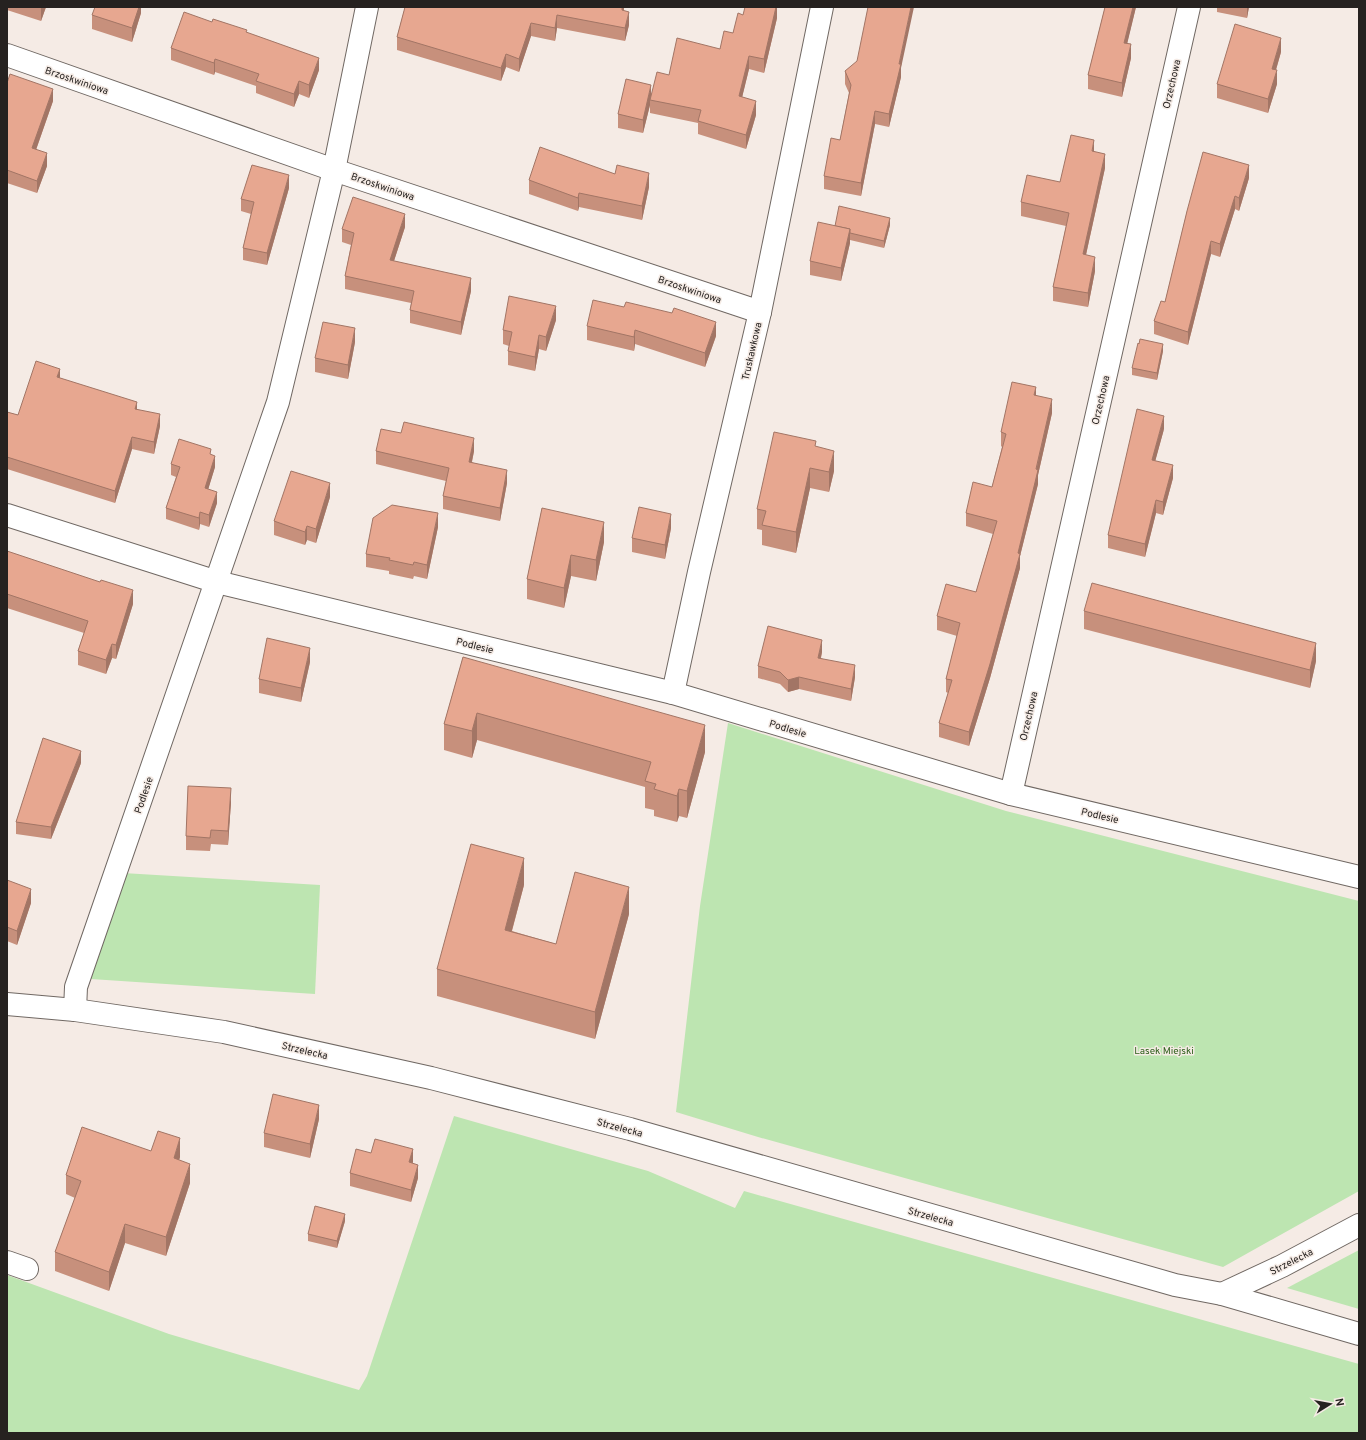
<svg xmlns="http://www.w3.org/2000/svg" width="1366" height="1440" viewBox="0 0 1366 1440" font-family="Overpass,sans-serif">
	<rect width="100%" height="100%" fill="#f5ebe5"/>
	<g fill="#bde5b1">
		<polygon points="728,723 1006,811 1359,901 1359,1191 1223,1267 758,1137 676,1112 700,906"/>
		<polygon points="123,873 320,885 315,994 91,979"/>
		<polygon points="454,1116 648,1171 735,1208 744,1191 1359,1364 1359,1433 7,1433 7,1275 169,1334 359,1390 367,1376"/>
		<polygon points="1359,1250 1359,1309 1287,1288"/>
	</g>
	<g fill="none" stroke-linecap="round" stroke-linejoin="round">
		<g stroke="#706863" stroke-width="24">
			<g id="minor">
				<polyline points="7,55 334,170 760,312"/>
				<polyline points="7,515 217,582 673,693 1011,794 1359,877"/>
				<polyline points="673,693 699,572 760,312 822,7"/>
				<polyline points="1011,794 1189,7"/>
				<polyline points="7,1004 75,1010 224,1032 431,1078 630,1129 1175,1285 1222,1294 1359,1334"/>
				<polyline points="75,1010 76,987 278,402 334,170 367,7"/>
				<polyline points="7,1262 27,1269"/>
				<polyline points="1222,1294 1282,1266 1359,1225"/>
			</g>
		</g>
		<use href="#minor" stroke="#fff" stroke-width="22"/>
	</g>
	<g fill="#c7907c">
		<polygon points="7,7 46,7 41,21 7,10"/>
		<polygon points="141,7 141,13 132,42 92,29 92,15"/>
		<polygon points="405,7 624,7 624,11 629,25 625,41 557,28 555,41 531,36 519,72 506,67 501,81 397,50 397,37"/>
		<polygon points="777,7 777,18 764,73 749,69 742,97 756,115 746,149 698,134 698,123 650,113 650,105 643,133 618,128 618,114 651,94 669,75 720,49 733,33 743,15"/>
		<polygon points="1105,7 1136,7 1127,43 1131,58 1122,97 1088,89 1088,75"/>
		<polygon points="1217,7 1249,7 1247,18 1217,12"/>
		<polygon points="212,22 247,33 319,70 309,98 299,94 294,107 256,93 256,86 215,72 214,75 171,60 171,48"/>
		<polygon points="1281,52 1276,70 1277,84 1268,113 1217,98 1217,84"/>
		<polygon points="901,68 901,77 889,127 875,124 861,196 824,189 824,176 840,140 849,93 845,84 845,71"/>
		<polygon points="7,83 53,101 36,150 47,166 37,193 7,183"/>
		<polygon points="1094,151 1105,168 1086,255 1095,271 1088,307 1053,301 1053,287 1066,226 1021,216 1021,202 1060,182"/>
		<polygon points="615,174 649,187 642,220 579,207 578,211 529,194 529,180"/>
		<polygon points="1249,178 1239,211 1235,209 1220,257 1211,254 1188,345 1154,334 1154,321 1165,302 1187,211"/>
		<polygon points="289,188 267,265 243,260 243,248 251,214 241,211 241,199"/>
		<polygon points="890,225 884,248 850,240 850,243 841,281 810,275 810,261 835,226"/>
		<polygon points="405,227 394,261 471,291 461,335 410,323 410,310 411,303 345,289 345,276 351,245 342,242 342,229"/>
		<polygon points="556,320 546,351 539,349 535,371 508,365 508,351 509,346 503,344 503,330"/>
		<polygon points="587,326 716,336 705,367 635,344 634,351 587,340"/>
		<polygon points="355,342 348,379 315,372 315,358"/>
		<polygon points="1163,351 1157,380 1132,375 1132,368"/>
		<polygon points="60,378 137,409 160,426 154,454 132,449 115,503 7,469 7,412 18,415"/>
		<polygon points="1036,395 1052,413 1038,475 1038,484 1020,556 1020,568 990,678 969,746 939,737 939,723 948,693 946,692 946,679 957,636 937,630 937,616 976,592 993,534 966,526 966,513 992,487 1002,447 1001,446 1001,432"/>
		<polygon points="1164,429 1155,461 1173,478 1163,515 1156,513 1145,557 1108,548 1108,535"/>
		<polygon points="816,447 834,471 829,492 810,488 796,553 762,545 762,530 757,529 757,509"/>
		<polygon points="376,451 474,451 472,462 507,483 500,521 443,509 443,496 446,481 376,464"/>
		<polygon points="211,455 215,467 208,489 217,503 209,527 200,524 199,530 166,519 166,508 176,477 171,475 171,464"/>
		<polygon points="330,497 316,543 307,540 305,545 274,535 274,521"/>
		<polygon points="542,508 604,542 596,581 571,576 564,608 527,599 527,579"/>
		<polygon points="438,527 427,579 414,576 413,579 389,574 389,571 366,567 366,554"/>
		<polygon points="671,528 665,559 632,552 632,538"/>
		<polygon points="7,551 133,604 116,659 112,658 106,674 78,665 78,651 84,633 7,608"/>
		<polygon points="1084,611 1316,661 1310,688 1084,629"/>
		<polygon points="822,652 821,658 855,677 851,701 799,689 788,692 780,684 758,678 758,666"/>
		<polygon points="463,657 705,752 687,818 679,816 677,822 654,816 654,810 645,808 645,787 477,740 472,758 444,750 444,724"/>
		<polygon points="310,662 301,702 259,693 259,679"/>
		<polygon points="81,763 51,839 16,834 16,822"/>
		<polygon points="231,802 228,845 211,844 210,851 186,850 186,836"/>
		<polygon points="7,880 31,903 17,945 7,941"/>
		<polygon points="524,885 512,931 556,944 629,914 595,1039 437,996 437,969"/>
		<polygon points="319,1119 310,1158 264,1147 264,1133"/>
		<polygon points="151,1151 180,1157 179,1160 190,1183 166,1256 125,1243 109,1291 55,1271 55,1252 75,1198 66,1194 66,1175"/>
		<polygon points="371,1153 413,1162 412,1163 418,1178 411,1202 350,1186 350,1173"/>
		<polygon points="345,1221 337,1248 308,1241 308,1234"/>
	</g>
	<g fill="#a27565">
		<polygon points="41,7 46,7 41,21"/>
		<polygon points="139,7 141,7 141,13 132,42 132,28"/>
		<polygon points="622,7 624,7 624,8 622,23"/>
		<polygon points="776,7 777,7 777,18 764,73 764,59"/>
		<polygon points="911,7 914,7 901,68 901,77 889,127 889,114 899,64"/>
		<polygon points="1133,7 1136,7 1124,57 1124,43"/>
		<polygon points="1247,7 1249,7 1247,18"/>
		<polygon points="629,12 629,25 625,41 625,28"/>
		<polygon points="557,15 557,28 555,41 555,28"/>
		<polygon points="531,23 531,36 519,72 519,59"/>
		<polygon points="1281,38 1281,52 1272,83 1272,69"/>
		<polygon points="1131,44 1131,58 1122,97 1122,83"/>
		<polygon points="506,54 506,67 501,81 501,68"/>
		<polygon points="749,56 749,69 739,110 739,96"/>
		<polygon points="319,58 319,70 309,98 309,85"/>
		<polygon points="215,59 215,72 214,75 214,63"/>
		<polygon points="1277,70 1277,84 1268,113 1268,99"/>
		<polygon points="299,81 299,94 294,107 294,94"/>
		<polygon points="651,85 651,98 650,100 650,105 643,133 643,120"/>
		<polygon points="53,89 53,101 32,161 32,148"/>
		<polygon points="756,101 756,115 746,149 746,135"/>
		<polygon points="875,111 875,124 861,196 861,183"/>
		<polygon points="1094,140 1094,154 1092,151"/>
		<polygon points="47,153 47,166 37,193 37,181"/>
		<polygon points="1105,154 1105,168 1083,268 1083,254"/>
		<polygon points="1249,165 1249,178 1239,211 1239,198"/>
		<polygon points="649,173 649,187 642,220 642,206"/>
		<polygon points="289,175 289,188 267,265 267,253"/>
		<polygon points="579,193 579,207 578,211 578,198"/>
		<polygon points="1235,196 1235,209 1220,257 1220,244"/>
		<polygon points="405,214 405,227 390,273 390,260"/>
		<polygon points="890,218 890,225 884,248 884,241"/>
		<polygon points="850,229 850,243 841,281 841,268"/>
		<polygon points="1211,241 1211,254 1188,345 1188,332"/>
		<polygon points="1095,257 1095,271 1088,307 1088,293"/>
		<polygon points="471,278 471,291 461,335 461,322"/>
		<polygon points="556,306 556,320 546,351 546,337"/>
		<polygon points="716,322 716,336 705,367 705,353"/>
		<polygon points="355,328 355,342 348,379 348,365"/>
		<polygon points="635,330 635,344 634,351 634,337"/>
		<polygon points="539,335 539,349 535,371 535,357"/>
		<polygon points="1163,344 1163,351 1157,380 1157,373"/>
		<polygon points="60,369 60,381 57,377"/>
		<polygon points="1036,387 1036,401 1034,395"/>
		<polygon points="1052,399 1052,413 1038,475 1038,484 1020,556 1020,568 990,678 969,746 969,732 1018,553"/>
		<polygon points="137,402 137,414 135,409"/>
		<polygon points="160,414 160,426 154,454 154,442"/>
		<polygon points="1164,416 1164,429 1152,473 1152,460"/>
		<polygon points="132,437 132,449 115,503 115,491"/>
		<polygon points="474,438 474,451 469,475 469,462"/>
		<polygon points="834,451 834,471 829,492 829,472"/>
		<polygon points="215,456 215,467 205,500 205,488"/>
		<polygon points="1173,465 1173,478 1163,515 1163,502"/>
		<polygon points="810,468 810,488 796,553 796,532"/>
		<polygon points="507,470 507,483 500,521 500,508"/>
		<polygon points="330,483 330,497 316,543 316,529"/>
		<polygon points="217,492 217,503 209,527 209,515"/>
		<polygon points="1156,500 1156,513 1145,557 1145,544"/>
		<polygon points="200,512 200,524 199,530 199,518"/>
		<polygon points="438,513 438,527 427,579 427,565"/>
		<polygon points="671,514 671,528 665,559 665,545"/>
		<polygon points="604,522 604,542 596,581 596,560"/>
		<polygon points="307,526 307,540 305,545 305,532"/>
		<polygon points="571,555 571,576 564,608 564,588"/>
		<polygon points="133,590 133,604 116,659 116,645"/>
		<polygon points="822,640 822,652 818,670 818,658"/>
		<polygon points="1316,643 1316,661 1310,688 1310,670"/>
		<polygon points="112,644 112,658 106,674 106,660"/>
		<polygon points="310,648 310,662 301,702 301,688"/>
		<polygon points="855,665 855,677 851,701 851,689"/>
		<polygon points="799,677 799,689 788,692 788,680"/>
		<polygon points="477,713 477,740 472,758 472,731"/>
		<polygon points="705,725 705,752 687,818 687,791"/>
		<polygon points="81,751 81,763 51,839 51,827"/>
		<polygon points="231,788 231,802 228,845 228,831"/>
		<polygon points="679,789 679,816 677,822 677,796"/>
		<polygon points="524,858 524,885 505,956 505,930"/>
		<polygon points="629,887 629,914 595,1039 595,1012"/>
		<polygon points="31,889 31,903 17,945 17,931"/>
		<polygon points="319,1105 319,1119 310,1158 310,1144"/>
		<polygon points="180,1138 180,1157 174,1177 174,1158"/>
		<polygon points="413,1149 413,1162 409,1175 409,1162"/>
		<polygon points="190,1164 190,1183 166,1256 166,1237"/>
		<polygon points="418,1165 418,1178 411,1202 411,1190"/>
		<polygon points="345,1214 345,1221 337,1248 337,1241"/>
		<polygon points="125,1224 125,1243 109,1291 109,1272"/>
	</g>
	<g fill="#e7a790" stroke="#a27565">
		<polygon points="95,7 139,7 132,28 92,15"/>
		<polygon points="405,7 622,7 622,10 629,12 625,28 557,15 555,28 531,23 519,59 506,54 501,68 397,37"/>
		<polygon points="745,7 776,7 764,59 749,56 739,96 756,101 746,135 698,121 701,110 650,100 657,72 669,75 677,38 720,49 724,31 733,33 738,13 743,15"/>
		<polygon points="868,7 911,7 899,64 901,64 889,114 875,111 861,183 824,176 831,138 840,140 851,85 845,71 857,61"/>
		<polygon points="1105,7 1133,7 1124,43 1131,44 1122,83 1088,75"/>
		<polygon points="184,12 212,22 213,19 247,30 246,32 319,58 309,85 299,81 294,94 256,81 259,74 215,59 214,63 171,48"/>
		<polygon points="1235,24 1281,38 1272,69 1277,70 1268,99 1217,84"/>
		<polygon points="10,74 53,89 32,148 47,153 37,181 7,170 7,83"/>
		<polygon points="626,79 651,85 643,120 618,114"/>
		<polygon points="1071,135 1094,140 1092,151 1105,154 1083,254 1095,257 1088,293 1053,287 1069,213 1021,202 1027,175 1060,182"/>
		<polygon points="540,147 615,174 617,165 649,173 642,206 579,193 578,198 529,180"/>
		<polygon points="1203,152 1249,165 1239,198 1235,196 1220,244 1211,241 1188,332 1154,321 1161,301 1165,302 1187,211"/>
		<polygon points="252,165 289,175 267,253 243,248 254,202 241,199"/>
		<polygon points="353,197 405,214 390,260 471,278 461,322 410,310 414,291 345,276 354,233 342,229"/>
		<polygon points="839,206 890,218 884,241 850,233 850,229 835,226"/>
		<polygon points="818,222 850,229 841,268 810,261"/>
		<polygon points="509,296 556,306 546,337 539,335 535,357 508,351 512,332 503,330"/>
		<polygon points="593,300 624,307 626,302 672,313 674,308 716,322 705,353 635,330 634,337 587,326"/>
		<polygon points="323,322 355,328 348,365 315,358"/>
		<polygon points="1140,339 1163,344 1157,373 1132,368 1138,343 1139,344"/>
		<polygon points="36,361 60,369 57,377 137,402 135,409 160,414 154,442 132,437 115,491 7,457 7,412 18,415"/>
		<polygon points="1012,382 1036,387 1034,395 1052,399 1036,469 1038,470 1018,553 1020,554 990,664 969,732 939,723 952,680 946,679 960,623 937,616 946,584 976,592 997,521 966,513 973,482 992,487 1006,434 1001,432"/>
		<polygon points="1137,409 1164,416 1152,460 1173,465 1163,502 1156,500 1145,544 1108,535"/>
		<polygon points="404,422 474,438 469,462 507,470 500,508 443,496 449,468 376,451 381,429 401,433"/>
		<polygon points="774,432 816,441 815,446 834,451 829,472 810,468 796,532 762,525 766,511 757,509"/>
		<polygon points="179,439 211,449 210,454 215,456 205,488 217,492 209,515 200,512 199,518 166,508 180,467 171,464"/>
		<polygon points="291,471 330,483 316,529 307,526 305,532 274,521"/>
		<polygon points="392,505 438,513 427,565 414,562 413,565 389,560 390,558 366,554 373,518"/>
		<polygon points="639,507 671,514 665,545 632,538"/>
		<polygon points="542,508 604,522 596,560 571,555 564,588 527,579"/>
		<polygon points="7,551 100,582 101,580 133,590 116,645 112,644 106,660 78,651 88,621 7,594"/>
		<polygon points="1092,583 1316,643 1310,670 1084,611"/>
		<polygon points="768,626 822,640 818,658 855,665 851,689 799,677 788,680 780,672 758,666"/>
		<polygon points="267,638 310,648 301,688 259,679"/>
		<polygon points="463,657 705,725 687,791 679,789 677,796 654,789 656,784 645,781 651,762 477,713 472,731 444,724"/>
		<polygon points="43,738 81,751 51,827 16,822"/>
		<polygon points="188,786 231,788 228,831 211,830 210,838 186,836"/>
		<polygon points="471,844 524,858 505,930 556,944 575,872 629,887 595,1012 437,969"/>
		<polygon points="7,880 31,889 17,931 7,927"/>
		<polygon points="273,1094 319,1105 310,1144 264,1133"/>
		<polygon points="82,1127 151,1151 158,1131 180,1138 174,1158 190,1164 166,1237 125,1224 109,1272 55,1252 81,1181 66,1175"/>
		<polygon points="375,1139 413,1149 409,1162 418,1165 411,1190 350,1173 356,1149 371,1153"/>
		<polygon points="315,1206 345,1214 337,1241 308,1234"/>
	</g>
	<g text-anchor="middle" stroke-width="3" stroke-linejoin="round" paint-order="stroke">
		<g font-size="10" fill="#262220" stroke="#f5ebe5">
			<text transform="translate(77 80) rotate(19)" y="4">Brzoskwiniowa</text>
			<text transform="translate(1171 84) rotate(-77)" y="4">Orzechowa</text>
			<text transform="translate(383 186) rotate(19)" y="4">Brzoskwiniowa</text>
			<text transform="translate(690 289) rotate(19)" y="4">Brzoskwiniowa</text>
			<text transform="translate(751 351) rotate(-77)" y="4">Truskawkowa</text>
			<text transform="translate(1100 400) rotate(-77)" y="4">Orzechowa</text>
			<text transform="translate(475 645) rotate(14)" y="4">Podlesie</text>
			<text transform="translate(1028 716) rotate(-77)" y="4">Orzechowa</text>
			<text transform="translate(788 728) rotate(17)" y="4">Podlesie</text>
			<text transform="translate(143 795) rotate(-71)" y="4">Podlesie</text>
			<text transform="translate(1100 815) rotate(13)" y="4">Podlesie</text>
			<text transform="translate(305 1050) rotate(13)" y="4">Strzelecka</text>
			<text transform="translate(620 1127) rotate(15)" y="4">Strzelecka</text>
			<text transform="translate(931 1216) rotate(16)" y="4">Strzelecka</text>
			<text transform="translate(1291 1261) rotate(-27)" y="4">Strzelecka</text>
		</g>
		<g font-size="10" fill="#2e601b" stroke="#f5ebe5">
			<text x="1164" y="1054">Lasek Miejski</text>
		</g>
	</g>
	<rect width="1366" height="1440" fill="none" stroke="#262220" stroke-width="16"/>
	<g transform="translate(1330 1404) rotate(79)" stroke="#f5ebe5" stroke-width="3" paint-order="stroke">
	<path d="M0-3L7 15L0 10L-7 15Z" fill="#262220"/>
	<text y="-6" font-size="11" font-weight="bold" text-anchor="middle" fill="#262220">N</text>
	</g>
</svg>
